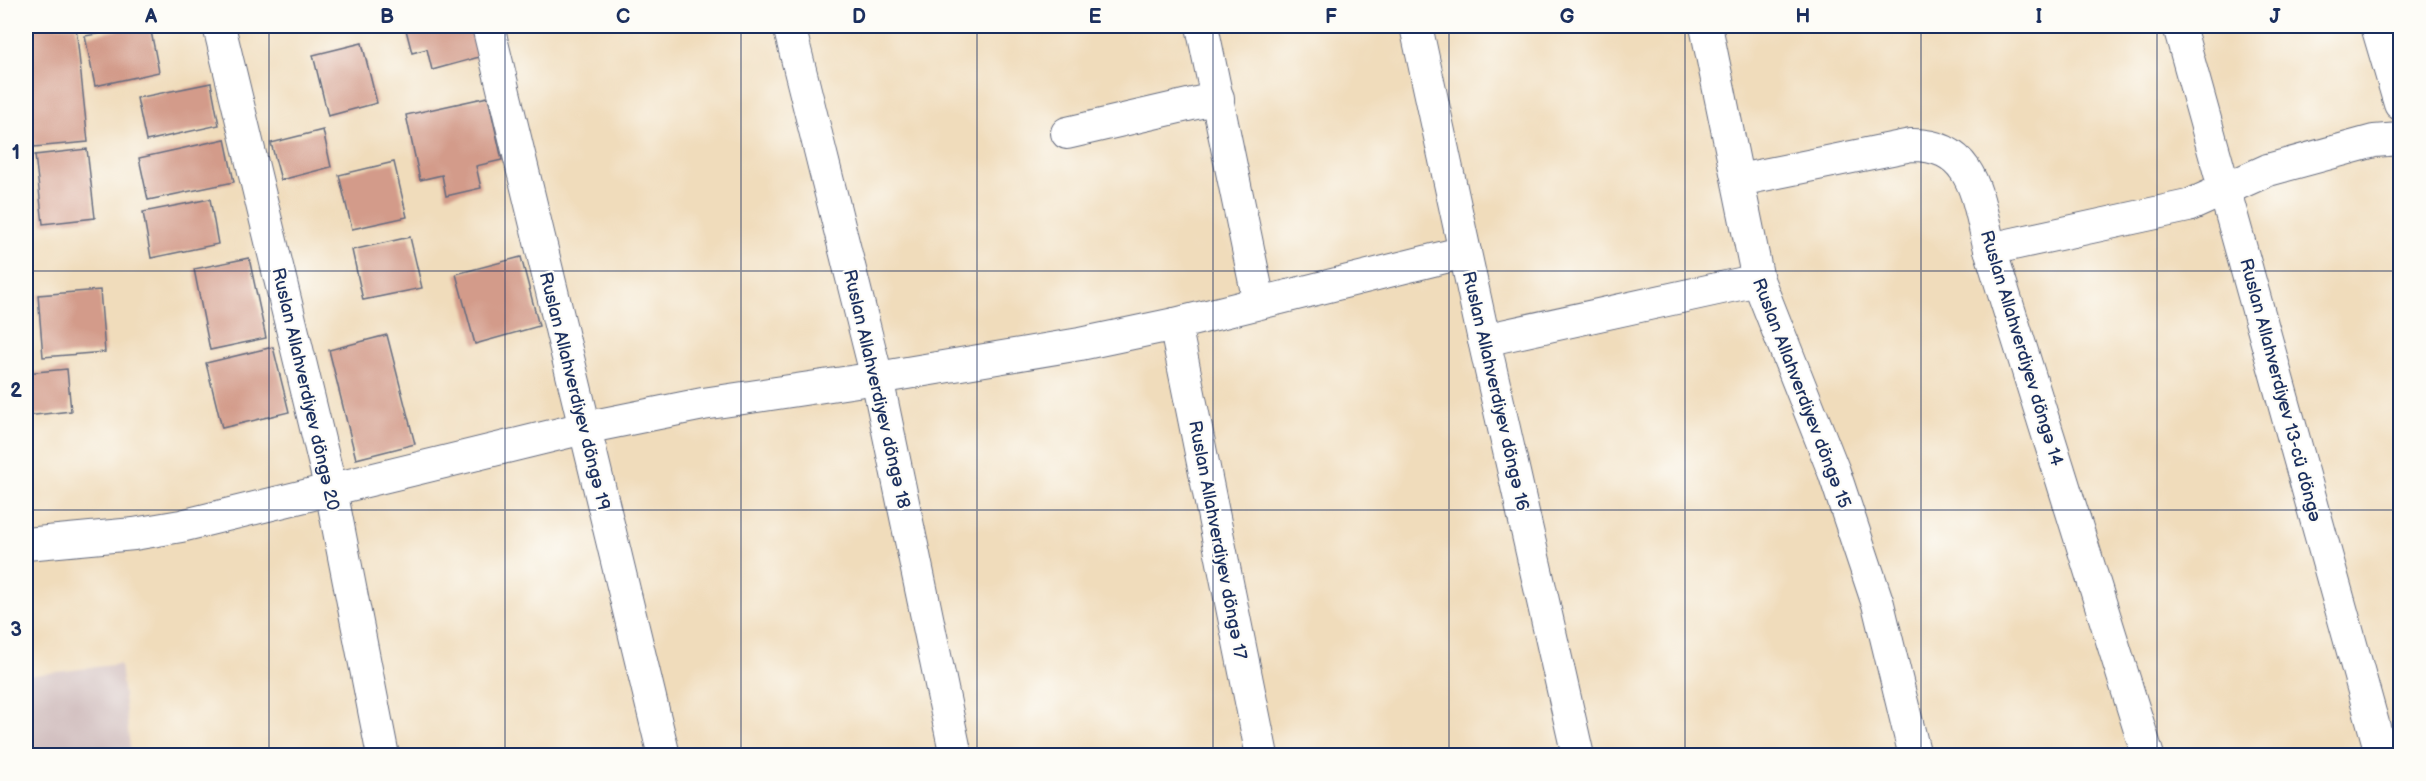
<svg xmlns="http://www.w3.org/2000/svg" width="2426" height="781" viewBox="0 0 2426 781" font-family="'Balsamiq Sans',sans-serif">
	<rect width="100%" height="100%" fill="#fdfcf7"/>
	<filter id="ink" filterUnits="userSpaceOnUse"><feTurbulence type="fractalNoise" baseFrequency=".0167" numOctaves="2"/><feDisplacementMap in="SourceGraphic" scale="12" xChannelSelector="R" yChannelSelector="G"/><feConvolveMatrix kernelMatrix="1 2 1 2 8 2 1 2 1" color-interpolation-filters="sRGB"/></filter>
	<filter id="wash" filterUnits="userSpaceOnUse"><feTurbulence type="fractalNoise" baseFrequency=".008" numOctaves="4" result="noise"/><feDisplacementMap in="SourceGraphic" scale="24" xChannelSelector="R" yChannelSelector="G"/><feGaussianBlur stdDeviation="1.35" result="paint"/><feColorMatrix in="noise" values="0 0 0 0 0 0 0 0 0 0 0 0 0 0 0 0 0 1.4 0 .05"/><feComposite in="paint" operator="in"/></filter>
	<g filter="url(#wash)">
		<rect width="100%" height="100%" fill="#f0dcbb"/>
		<polygon fill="#d2bfc0" points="120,664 131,755 26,755 26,676"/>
		<g id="blocks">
			<g fill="#d39b8a">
				<polygon points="48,26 76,26 88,142 34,147 26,59 26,28"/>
				<polygon points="140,26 150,26 159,72 95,86 85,36"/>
				<polygon points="405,26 475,26 483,56 432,70 427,49 412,53"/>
				<polygon points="362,43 377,103 328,116 313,55"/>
				<polygon points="211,83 219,125 146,141 137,98"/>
				<polygon points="488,97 502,160 476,166 481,188 446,196 442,175 420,180 406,115"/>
				<polygon points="323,130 331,167 281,180 271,143"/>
				<polygon points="225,139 234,182 148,200 139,158"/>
				<polygon points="87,149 95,218 43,224 35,155"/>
				<polygon points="394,162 407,217 352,229 339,175"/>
				<polygon points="210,199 218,244 151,258 143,212"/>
				<polygon points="410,237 422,288 363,300 352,250"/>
				<polygon points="521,257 539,326 475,344 456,274"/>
				<polygon points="249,258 266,338 210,350 194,269"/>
				<polygon points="100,290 105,352 43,357 38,295"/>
				<polygon points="387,335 415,444 356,459 329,350"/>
				<polygon points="273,347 289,412 222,428 206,363"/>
				<polygon points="67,369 71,411 26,416 26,373"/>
			</g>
		</g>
	</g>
	<g filter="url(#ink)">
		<use href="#blocks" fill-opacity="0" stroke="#666c7f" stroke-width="1.5"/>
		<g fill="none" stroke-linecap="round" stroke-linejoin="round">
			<g stroke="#666c7f" stroke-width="34">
				<g id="minor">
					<polyline points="219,26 331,490 383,756"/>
					<polyline points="488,26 664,756"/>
					<polyline points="789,26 877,378 956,756"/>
					<polyline points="1202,26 1259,302"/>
					<polyline points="1416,26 1484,340 1578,756"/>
					<polyline points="1706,26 1758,280 1834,472 1878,604 1915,756"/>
					<polyline points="2179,26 2382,756"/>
					<polyline points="2377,26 2400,104"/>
					<polyline points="1067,133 1218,98"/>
					<path d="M1739 180 1911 145C1976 144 1977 200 1990 249L2148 756"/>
					<polyline points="1990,249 2188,206 2268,170 2374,141 2400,139"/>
					<polyline points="1175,324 1262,756"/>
					<polyline points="1484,340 1758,280"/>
					<polyline points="26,544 134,534 181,526 584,428 703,404 877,378 1080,344 1175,324 1465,252"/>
				</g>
			</g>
			<use href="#minor" stroke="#fff" stroke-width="32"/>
		</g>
	</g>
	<path fill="none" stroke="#1b2f5e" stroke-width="1.5" stroke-opacity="0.55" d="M269 26V756M505 26V756M741 26V756M977 26V756M1213 26V756M1449 26V756M1685 26V756M1921 26V756M2157 26V756M26 271H2400M26 510H2400"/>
	<g text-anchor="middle" stroke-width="4.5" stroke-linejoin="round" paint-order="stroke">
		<g font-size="18" fill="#1b2f5e" stroke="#fdfcf7">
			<text transform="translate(2022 348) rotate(73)" y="6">Ruslan Allahverdiyev döngə 14</text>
			<text transform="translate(306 389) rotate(77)" y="6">Ruslan Allahverdiyev döngə 20</text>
			<text transform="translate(877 389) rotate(77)" y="6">Ruslan Allahverdiyev döngə 18</text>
			<text transform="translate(2281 390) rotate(75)" y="6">Ruslan Allahverdiyev 13-cü döngə</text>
			<text transform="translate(575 391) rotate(76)" y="6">Ruslan Allahverdiyev döngə 19</text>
			<text transform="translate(1496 391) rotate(77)" y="6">Ruslan Allahverdiyev döngə 16</text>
			<text transform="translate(1802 393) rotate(69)" y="6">Ruslan Allahverdiyev döngə 15</text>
			<text transform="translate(1218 540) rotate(79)" y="6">Ruslan Allahverdiyev döngə 17</text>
		</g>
	</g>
	<rect width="2426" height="781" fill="none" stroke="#fdfcf7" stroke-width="66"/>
	<rect x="33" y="33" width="2360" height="715" fill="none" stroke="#1b2f5e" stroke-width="2"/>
	<g font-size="20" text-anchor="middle" font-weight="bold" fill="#1b2f5e">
		<text x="151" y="23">A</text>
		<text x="387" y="23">B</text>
		<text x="623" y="23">C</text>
		<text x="859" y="23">D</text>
		<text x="1095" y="23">E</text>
		<text x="1331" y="23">F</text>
		<text x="1567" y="23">G</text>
		<text x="1803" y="23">H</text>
		<text x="2039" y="23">I</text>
		<text x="2275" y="23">J</text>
		<text x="16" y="159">1</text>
		<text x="16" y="397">2</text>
		<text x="16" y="636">3</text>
	</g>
</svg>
